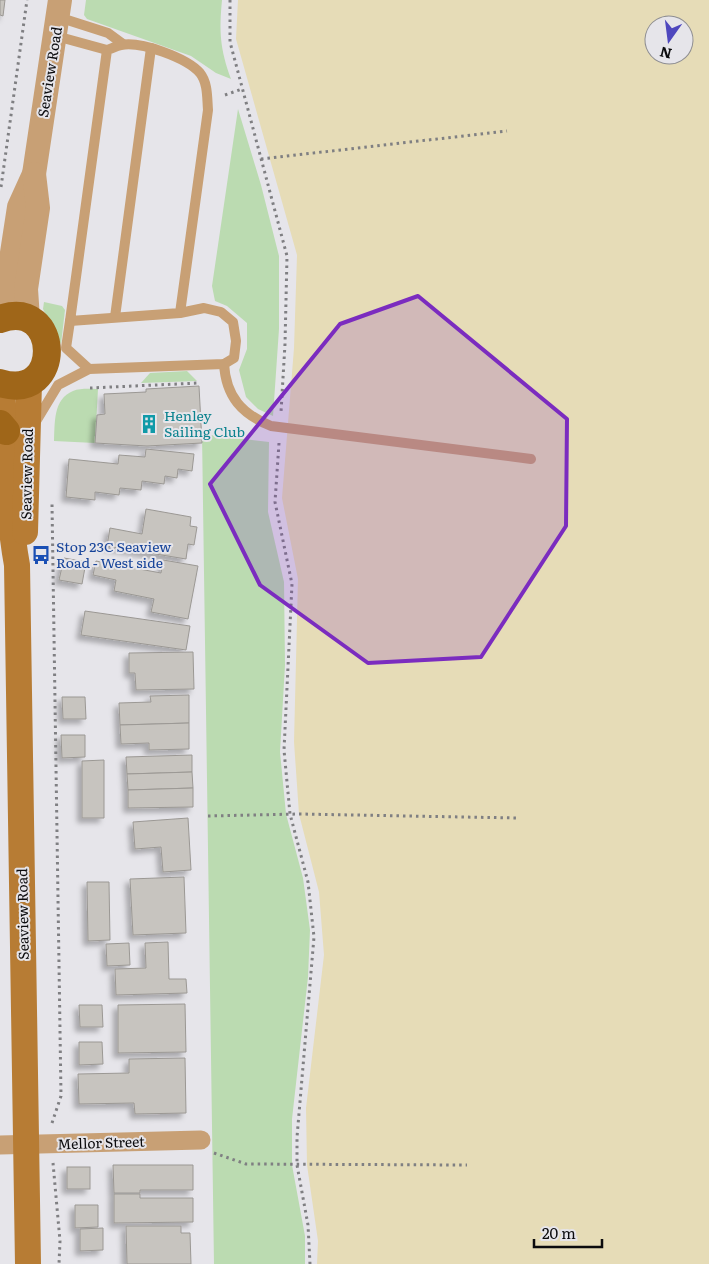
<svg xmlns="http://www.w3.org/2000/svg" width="709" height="1264" viewBox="0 0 709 1264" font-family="Literata,serif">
	<defs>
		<filter id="shadow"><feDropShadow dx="-4.5" dy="4.5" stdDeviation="2.5" flood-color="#0004"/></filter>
	</defs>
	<rect width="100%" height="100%" fill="#e6e5ea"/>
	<g fill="#bbdbb1">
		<path d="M86 0H222C219 31 220 49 231 79L216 73 191 56 87 19 84 15Z"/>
		<polygon points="238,109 261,185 279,256 279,329 273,416 258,409 246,397 239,370 247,349 247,323 227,306 215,301 212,286"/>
		<polygon points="44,302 62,306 65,310 61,344 43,309"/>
		<polygon points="187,371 197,381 141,383 150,373"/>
		<path d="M98 389 95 443 54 441C55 423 53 399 73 391 80 388 91 389 98 389Z"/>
		<polygon points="202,434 269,442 268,512 284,582 285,665 280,752 286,814 303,878 310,930 308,977 292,1119 292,1165 305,1236 305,1264 214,1264"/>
	</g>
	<path fill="#e6dcb7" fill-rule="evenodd" d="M238 0H709V1264H317L318 1241 307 1165 306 1108 324 955 319 892 299 814 294 742 298 579 282 498 294 348 297 255 236 39ZM654 25H684V55H654Z"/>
	<g fill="#c7c4bf" stroke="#9b9894" filter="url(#shadow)">
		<polygon points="0,0 5,0 3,16 0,15"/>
		<polygon points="199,386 202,443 147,446 95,443 97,415 105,414 104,394 146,392 146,389"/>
		<polygon points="146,449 194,454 192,471 178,469 177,478 165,476 164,484 142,481 141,490 120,488 119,495 95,492 95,500 66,497 69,459 118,464 119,455 145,457"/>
		<polygon points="146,509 191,517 190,526 197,527 194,545 188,544 186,559 107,546 110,528 142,534"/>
		<polygon points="64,558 86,562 82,584 59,580"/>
		<polygon points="163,560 198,566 188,619 151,612 154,599 114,591 116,580 93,575 96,561 161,573"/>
		<polygon points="85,611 190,626 186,650 81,635"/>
		<polygon points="193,652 194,689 136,690 135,673 129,673 129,653"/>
		<polygon points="189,695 189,723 120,725 119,703 151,702 150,696"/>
		<polygon points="62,697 85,697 86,719 63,719"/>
		<polygon points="189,723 189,749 149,750 149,743 121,744 120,725"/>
		<polygon points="61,735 85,735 85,757 62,758"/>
		<polygon points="192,755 192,772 127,774 126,757"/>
		<polygon points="104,760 104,818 82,818 82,761"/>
		<polygon points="192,772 193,788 128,790 127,774"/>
		<polygon points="193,788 193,807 128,808 128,790"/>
		<polygon points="188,818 191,870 163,872 161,847 135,849 133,822"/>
		<polygon points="184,877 186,933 133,935 130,879"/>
		<polygon points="87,882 109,882 110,940 88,941"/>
		<polygon points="168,942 169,979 186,979 187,993 116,995 115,969 146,968 145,943"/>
		<polygon points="129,943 130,965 107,966 106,944"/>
		<polygon points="185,1004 186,1052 118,1053 118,1005"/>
		<polygon points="79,1005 102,1005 103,1027 80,1027"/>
		<polygon points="79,1042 102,1042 103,1064 79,1065"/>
		<polygon points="185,1058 186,1113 135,1114 134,1103 79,1104 78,1074 129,1073 129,1059"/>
		<polygon points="113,1165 193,1165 193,1190 140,1190 140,1193 114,1193"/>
		<rect x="67" y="1167" width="23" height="22"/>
		<polygon points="114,1194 140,1194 140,1198 193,1198 193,1222 114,1223"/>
		<polygon points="75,1205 98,1205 98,1227 75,1228"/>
		<polygon points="126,1226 181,1226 181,1233 190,1233 191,1264 127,1264"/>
		<polygon points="103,1228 103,1250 80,1251 80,1229"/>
	</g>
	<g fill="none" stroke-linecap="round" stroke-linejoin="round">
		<g stroke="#7f7f82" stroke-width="3" stroke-dasharray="2.5 4" stroke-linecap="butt">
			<polyline points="230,0 230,42 287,256 285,344 281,412"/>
			<polyline points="225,95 242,89"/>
			<polyline points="261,159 507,131"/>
			<polyline points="1,187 27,0"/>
			<polyline points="90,388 199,383"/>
			<polyline points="279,443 275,502 292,584 284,750 290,814 308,882 314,937 297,1137 297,1165 308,1225 310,1264"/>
			<polyline points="208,816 299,814 517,818"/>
			<polyline points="52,1123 61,1096 52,504"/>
			<polyline points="214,1153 246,1164 467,1165"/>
			<polyline points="53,1163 60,1241 59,1264"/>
		</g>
		<g stroke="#c8a075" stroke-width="10">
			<polyline points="58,17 108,33 123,44"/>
			<polyline points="56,36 107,50"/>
			<polyline points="115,317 151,48"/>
			<polyline points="70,321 66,348 89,369"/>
			<path d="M224 364C226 397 242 414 271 426L531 459"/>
			<path d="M35 423 58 385 89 369 224 364 234 358 236 341 233 322 221 312 204 308 180 313 70 321 107 50C111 49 116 46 121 45 141 41 187 58 200 73 208 83 207 98 208 110L180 313"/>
		</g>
		<polyline stroke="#c8a075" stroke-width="19" points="0,1145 201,1140"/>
		<g stroke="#c8a075" stroke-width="24">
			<polyline points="2,318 19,207 34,174 60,0"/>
			<polyline points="28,319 26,289 38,208 34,174"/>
		</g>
		<g stroke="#b77c34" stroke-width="26">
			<path d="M1 384C8 444 6 505 17 565L28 1264"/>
			<polyline points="25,532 29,383"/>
		</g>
		<g stroke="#9f6619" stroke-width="28">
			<path d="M0 319C61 297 64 403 0 383"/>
			<polyline points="0,424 6,431"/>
		</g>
	</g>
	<path fill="#7b2cbf" fill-opacity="0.2" stroke="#7b2cbf" stroke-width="4" stroke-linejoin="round" d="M418 296 567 419 566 526 481 657 368 663 260 585 210 484 340 324Z"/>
	<defs>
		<g id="building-bare" transform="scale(1.5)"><path d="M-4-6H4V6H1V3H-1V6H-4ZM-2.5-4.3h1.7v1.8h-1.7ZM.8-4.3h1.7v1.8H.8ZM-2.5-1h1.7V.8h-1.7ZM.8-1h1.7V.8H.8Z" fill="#0f9aa8" stroke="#e6e5ea" stroke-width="2.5" paint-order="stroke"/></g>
		<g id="bus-bare" transform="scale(1.5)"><path d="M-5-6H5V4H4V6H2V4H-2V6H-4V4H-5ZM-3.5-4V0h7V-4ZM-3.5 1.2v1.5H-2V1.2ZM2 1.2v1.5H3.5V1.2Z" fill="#1a4fb4" stroke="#e6e5ea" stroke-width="2.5" paint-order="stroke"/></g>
	</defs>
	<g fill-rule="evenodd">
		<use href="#building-bare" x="149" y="424"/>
		<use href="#bus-bare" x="41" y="555"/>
	</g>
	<g text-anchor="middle" stroke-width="4" stroke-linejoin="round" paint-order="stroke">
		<g font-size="14" fill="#0b0b0d" stroke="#e6e5ea">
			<text transform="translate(50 72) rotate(-81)" y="5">Seaview Road</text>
			<text transform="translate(27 474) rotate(-89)" y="5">Seaview Road</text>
			<text transform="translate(23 914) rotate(-91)" y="5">Seaview Road</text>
			<text transform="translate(101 1143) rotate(-2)" y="5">Mellor Street</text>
		</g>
		<g font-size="14" fill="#0d838f" stroke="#e6e5ea" text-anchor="start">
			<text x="164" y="421">Henley<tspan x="164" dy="16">Sailing Club</tspan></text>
		</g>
		<g font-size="14" fill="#164399" stroke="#e6e5ea" text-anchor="start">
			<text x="56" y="552">Stop 23C Seaview<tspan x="56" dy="16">Road - West side</tspan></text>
		</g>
	</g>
	<g transform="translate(669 40) rotate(194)"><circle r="24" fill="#e6e5ea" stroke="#8e8e92"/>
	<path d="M0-4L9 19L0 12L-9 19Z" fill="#4e47be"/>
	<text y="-8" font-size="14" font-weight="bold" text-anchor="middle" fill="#0b0b0d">N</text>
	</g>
	<path d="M534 1239v8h68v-8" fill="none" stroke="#0b0b0d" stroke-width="2.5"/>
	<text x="542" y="1239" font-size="15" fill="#0b0b0d" stroke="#e6e5ea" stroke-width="4" paint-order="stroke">20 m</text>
</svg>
